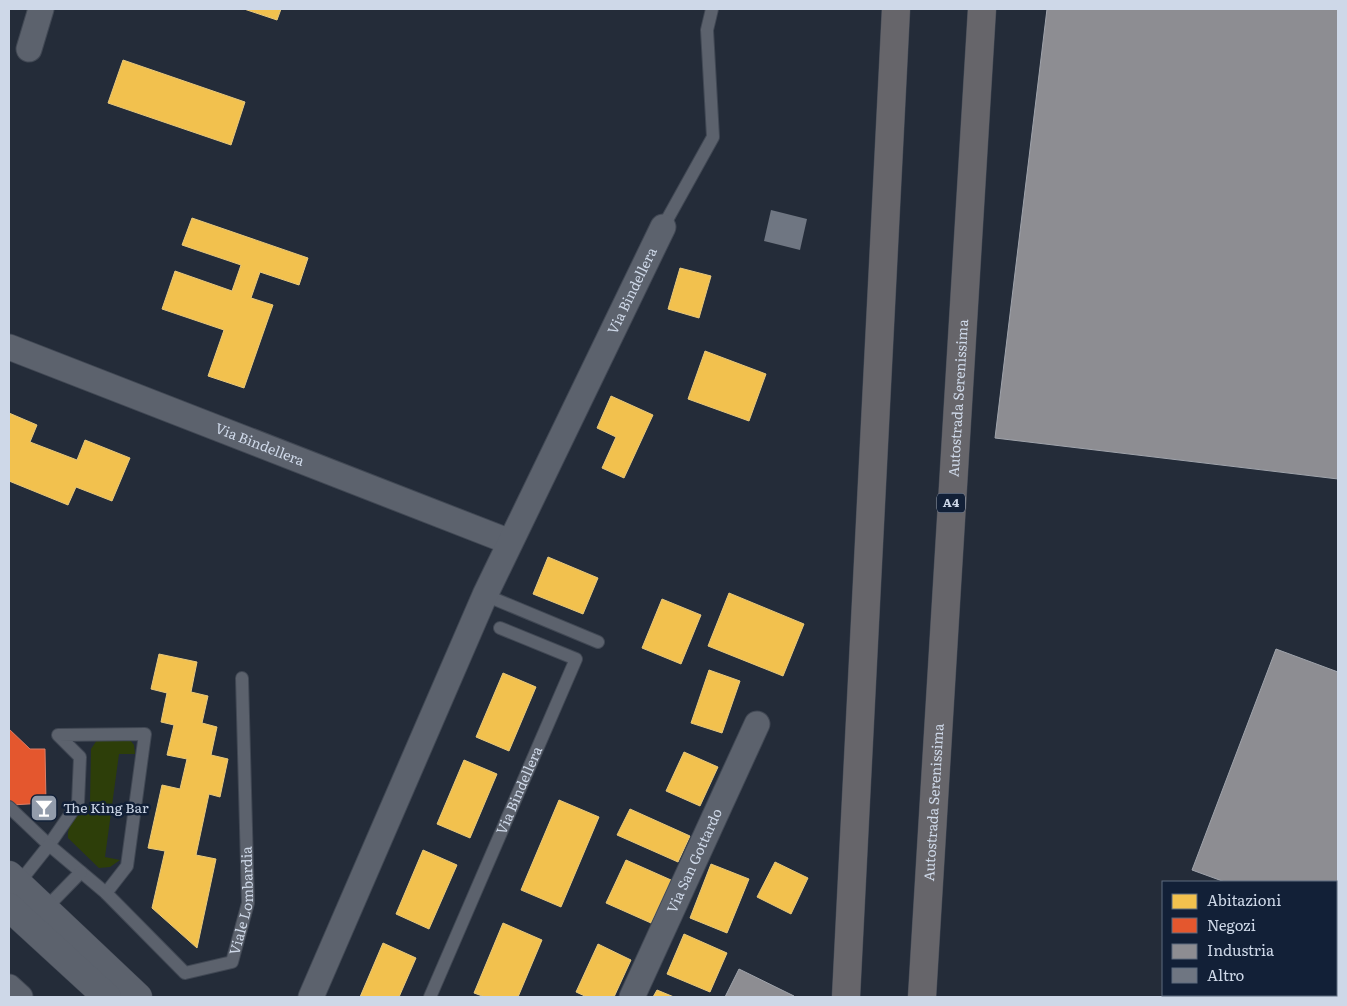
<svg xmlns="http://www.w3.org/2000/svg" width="1347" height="1006" viewBox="0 0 1347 1006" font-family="Literata,serif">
	<rect width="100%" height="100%" fill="#242c39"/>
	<path fill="#2d3e09" d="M97 740H130L134 745 135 754H119L105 857 120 860 110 867 99 868 68 838C67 821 79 815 90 804L91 749Z"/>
	<g fill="#f2c14e" stroke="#e7c87c">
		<polygon points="244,9 281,9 277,20"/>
		<polygon points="123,60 245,102 231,145 108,103"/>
		<polygon points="192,218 308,258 299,285 260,272 251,298 273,305 244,388 208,376 224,330 162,309 175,271 232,291 241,265 182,245"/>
		<polygon points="680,268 711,276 699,318 668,309"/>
		<polygon points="705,351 766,374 749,421 688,399"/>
		<polygon points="611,396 653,415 624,478 602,468 616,437 597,428"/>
		<polygon points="9,413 37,425 30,442 77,460 85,440 130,458 112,501 76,487 68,505 9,481"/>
		<polygon points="548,557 598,578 583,614 533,594"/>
		<polygon points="729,593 804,624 783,676 708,646"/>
		<polygon points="662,599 701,615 681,664 642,648"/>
		<polygon points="159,654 197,662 191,692 208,696 202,723 217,727 211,755 228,759 220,797 209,794 196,855 216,859 197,948 152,908 165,851 148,848 162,785 180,789 187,759 167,755 174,725 161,722 167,693 151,689"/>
		<polygon points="709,670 740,681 722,733 691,723"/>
		<polygon points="503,673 536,687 509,751 476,737"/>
		<polygon points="684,752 718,767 700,806 666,791"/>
		<polygon points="464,760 497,774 470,838 437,824"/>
		<polygon points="559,800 599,817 561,907 521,890"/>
		<polygon points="630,809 690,836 678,862 617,835"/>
		<polygon points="423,850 457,865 429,929 396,914"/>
		<polygon points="626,860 671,880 651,923 606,903"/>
		<polygon points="775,862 808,878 791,914 757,897"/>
		<polygon points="711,864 749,879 727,933 690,918"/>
		<polygon points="503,923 542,940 518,997 485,997 474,993"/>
		<polygon points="684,934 727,953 710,992 667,974"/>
		<polygon points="383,943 416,958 399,997 360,997"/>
		<polygon points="598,944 631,960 614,997 587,997 576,992"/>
		<polygon points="657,990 674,997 653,997"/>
	</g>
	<polygon fill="#e4572e" stroke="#dd7e66" points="9,729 30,749 45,749 46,803 11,805 9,802"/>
	<g fill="#8d8d92" stroke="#a0a4ac">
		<polygon points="1047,9 1338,9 1338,479 995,438"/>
		<polygon points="1276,649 1338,672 1338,925 1336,924 1336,882 1225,882 1192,870"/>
		<polygon points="739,969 794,996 793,997 725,997"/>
	</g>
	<polygon fill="#6f7682" points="771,210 807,219 800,250 764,241"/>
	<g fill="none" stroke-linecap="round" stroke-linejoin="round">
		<g stroke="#414854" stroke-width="14">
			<g id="lane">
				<polyline points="663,227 713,137 707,30 712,9"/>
				<polyline points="485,595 598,642"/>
				<polyline points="9,807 49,845 78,803 80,757 58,735 145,734 127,866 106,893"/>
				<path id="s1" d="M19 886 18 884 49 845 106 893 185 973 232 962 248 903 242 678"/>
				<polyline points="45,909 81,872"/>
				<path id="s2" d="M430 997 576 659 500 628"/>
			</g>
		</g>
		<g stroke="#414854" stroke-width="27">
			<g id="street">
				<polyline points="29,49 41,9"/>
				<path id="s3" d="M9 347 510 542"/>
				<polyline points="9,987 20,997"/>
				<path id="s4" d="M311 997 485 595 663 227"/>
				<path id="s5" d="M632 997 757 724"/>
			</g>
		</g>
		<g stroke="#414854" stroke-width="29">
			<g id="secondary">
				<polyline points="9,875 138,997"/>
				<polyline points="9,907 107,997"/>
			</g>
		</g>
		<g stroke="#414854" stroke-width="29">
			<g id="highway">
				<polyline points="846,997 896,9"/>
				<path id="s6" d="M922 997 982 9"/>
			</g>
		</g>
		<use href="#lane" stroke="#5c626d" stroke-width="12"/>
		<use href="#street" stroke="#5c626d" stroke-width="25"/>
		<use href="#secondary" stroke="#5c626d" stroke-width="28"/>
		<use href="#highway" stroke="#66656a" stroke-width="28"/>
	</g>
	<defs>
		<g id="bar-square" transform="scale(1.4375)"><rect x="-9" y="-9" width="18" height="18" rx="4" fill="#929cab" stroke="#122037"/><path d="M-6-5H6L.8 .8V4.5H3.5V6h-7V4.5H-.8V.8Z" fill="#fff"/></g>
	</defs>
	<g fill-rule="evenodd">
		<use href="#bar-square" x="44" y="808"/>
	</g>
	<g text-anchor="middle" stroke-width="5" stroke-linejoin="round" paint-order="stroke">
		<rect fill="#122037" stroke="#96a1b3" stroke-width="1" x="937" y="493.5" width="28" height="19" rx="4"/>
		<g font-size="12" font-weight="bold" fill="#ced8e8">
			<text x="951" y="507">A4</text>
		</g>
		<g font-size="14" fill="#ced8e8" stroke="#122037">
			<text dy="5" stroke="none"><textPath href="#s4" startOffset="776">Via Bindellera</textPath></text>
			<text dy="5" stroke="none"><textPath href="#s6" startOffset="600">Autostrada Serenissima</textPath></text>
			<text dy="5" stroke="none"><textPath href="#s3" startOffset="269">Via Bindellera</textPath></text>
			<text dy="5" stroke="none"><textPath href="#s2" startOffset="225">Via Bindellera</textPath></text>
			<text dy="5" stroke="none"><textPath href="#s6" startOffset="195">Autostrada Serenissima</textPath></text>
			<text dy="5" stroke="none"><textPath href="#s5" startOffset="150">Via San Gottardo</textPath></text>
			<text dy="5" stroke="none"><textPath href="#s1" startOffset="350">Viale Lombardia</textPath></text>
		</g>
		<g font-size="14" fill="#ced8e8" stroke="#122037" text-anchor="start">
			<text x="63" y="813">The King Bar</text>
		</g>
	</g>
	<rect width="1347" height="1006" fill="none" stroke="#ced8e8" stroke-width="20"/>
	<rect x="1162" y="881" width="175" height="115" fill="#122037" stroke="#5d6a7e"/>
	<rect x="1172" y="894" width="25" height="15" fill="#f2c14e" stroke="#5d6a7e"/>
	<text x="1207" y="906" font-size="15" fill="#ced8e8">Abitazioni</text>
	<rect x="1172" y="918" width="25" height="15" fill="#e4572e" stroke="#5d6a7e"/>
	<text x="1207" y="931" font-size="15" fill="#ced8e8">Negozi</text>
	<rect x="1172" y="944" width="25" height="15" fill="#8d8d92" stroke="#5d6a7e"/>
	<text x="1207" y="956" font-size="15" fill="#ced8e8">Industria</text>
	<rect x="1172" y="968" width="25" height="15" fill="#6f7682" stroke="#5d6a7e"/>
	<text x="1207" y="981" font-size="15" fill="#ced8e8">Altro</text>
</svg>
